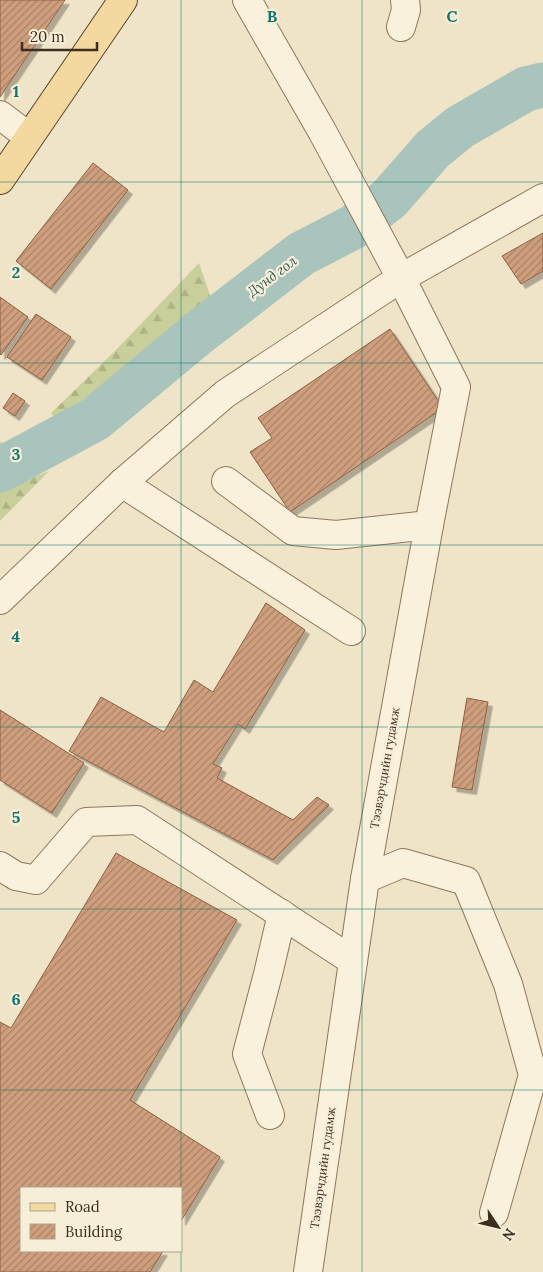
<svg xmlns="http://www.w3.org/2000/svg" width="543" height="1272" viewBox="0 0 543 1272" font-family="Lora,serif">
	<defs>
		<pattern id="forest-firs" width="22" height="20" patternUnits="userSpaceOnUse" patternTransform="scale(1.25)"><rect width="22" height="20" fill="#c9cf9b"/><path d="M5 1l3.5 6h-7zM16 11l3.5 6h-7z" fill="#aeb285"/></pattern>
		<pattern id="building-hatch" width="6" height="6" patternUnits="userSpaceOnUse" patternTransform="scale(1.25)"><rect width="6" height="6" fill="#cf9f7d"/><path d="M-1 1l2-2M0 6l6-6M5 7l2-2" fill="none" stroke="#a98266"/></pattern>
		<filter id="shadow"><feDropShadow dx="4.5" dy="4.5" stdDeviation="0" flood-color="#0004"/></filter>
	</defs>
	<rect width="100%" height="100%" fill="#f0e4c8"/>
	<g fill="url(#forest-firs)">
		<polygon points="199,263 211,298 139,371 62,428 51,413 115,351"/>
		<polygon points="0,442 19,446 0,457"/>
		<polygon points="49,471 0,521 0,491"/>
	</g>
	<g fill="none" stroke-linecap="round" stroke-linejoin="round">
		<polyline stroke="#a9c4bc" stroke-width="45" points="0,470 95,419 196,335 301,254 353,227 389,199 433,149 460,127 526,89 543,85"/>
	</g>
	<g fill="url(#building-hatch)" stroke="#8d5f41" filter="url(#shadow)">
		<polygon points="0,0 65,0 0,97"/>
		<polygon points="93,163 128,190 51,289 16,261"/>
		<polygon points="543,233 543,271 521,284 502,256"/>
		<polygon points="0,297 28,317 1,355 0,354"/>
		<polygon points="36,314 71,337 42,380 7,357"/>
		<polygon points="390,329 443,408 290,512 250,452 272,438 258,418"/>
		<polygon points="13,393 25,401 15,416 3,408"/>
		<polygon points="266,603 305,630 245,729 238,724 213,764 222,768 217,778 293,820 317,797 329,805 273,860 69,751 101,697 164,732 194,680 213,692"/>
		<polygon points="467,698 488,702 472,790 452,787"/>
		<polygon points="0,710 84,763 52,813 0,780"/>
		<polygon points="116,853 237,920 130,1100 220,1157 181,1221 181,1188 21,1188 21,1251 163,1251 150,1272 0,1272 0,1022 11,1028"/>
	</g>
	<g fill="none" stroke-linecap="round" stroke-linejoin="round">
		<g stroke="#8d765c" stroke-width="30">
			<g id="minor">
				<polyline points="247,0 322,131 401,278 456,387 429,525 365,879 308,1272"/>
				<polyline points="401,27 406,10 405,0"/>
				<polyline points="0,115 29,137"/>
				<polyline points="226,481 293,531 336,535 429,525"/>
				<polyline points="122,483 351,631"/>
				<polyline points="0,600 122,483 225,394 401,278 543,198"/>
				<polyline points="0,866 16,876 36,880 86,822 137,820 353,961"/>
				<polyline points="365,879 403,863 466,881 508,984 533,1075 494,1213"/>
				<polyline points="270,1115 247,1054 268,974 282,914"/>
			</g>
		</g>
		<g stroke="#5b4430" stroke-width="30">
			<polyline id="major" points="0,180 123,0"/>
		</g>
		<use href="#minor" stroke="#faf1dc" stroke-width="28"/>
		<use href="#major" stroke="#f3d9a0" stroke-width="28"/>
	</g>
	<path fill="none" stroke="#0f766e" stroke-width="1" stroke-opacity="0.55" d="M181 0V1188M362 0V1272M0 182H543M0 363H543M0 545H543M0 727H543M0 909H543M0 1090H543M181 1251V1272"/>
	<g text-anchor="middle" stroke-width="4.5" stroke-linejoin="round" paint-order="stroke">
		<g font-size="12" fill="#3d2e20" stroke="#f7eed8">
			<text transform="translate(385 768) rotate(-80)" y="4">Тээвэрчдийн гудамж</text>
			<text transform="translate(323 1168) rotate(-82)" y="4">Тээвэрчдийн гудамж</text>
		</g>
		<g font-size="14" font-style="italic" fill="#2f5d5a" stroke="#f7eed8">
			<text transform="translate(272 276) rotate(-37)" y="5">Дунд гол</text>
		</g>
	</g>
	<g font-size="16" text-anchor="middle" font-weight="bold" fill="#0f766e" stroke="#f7eed8" stroke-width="4.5" stroke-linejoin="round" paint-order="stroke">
		<text x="272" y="22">B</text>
		<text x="452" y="22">C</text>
		<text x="16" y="97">1</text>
		<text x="16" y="278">2</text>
		<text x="16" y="460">3</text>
		<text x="16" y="642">4</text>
		<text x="16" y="823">5</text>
		<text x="16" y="1005">6</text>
	</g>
	<rect x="20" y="1187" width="162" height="65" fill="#f7eed8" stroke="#ada18e"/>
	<rect x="30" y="1203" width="25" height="8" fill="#f3d9a0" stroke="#ada18e"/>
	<text x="65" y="1212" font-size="15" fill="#3d2e20">Road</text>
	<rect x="30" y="1224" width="25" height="15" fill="url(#building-hatch)" stroke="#ada18e"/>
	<text x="65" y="1237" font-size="15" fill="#3d2e20">Building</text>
	<g transform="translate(498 1227) rotate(125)" stroke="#f7eed8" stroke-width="4" paint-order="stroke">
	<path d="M0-4L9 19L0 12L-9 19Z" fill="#3d2e20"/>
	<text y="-8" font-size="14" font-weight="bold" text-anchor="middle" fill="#3d2e20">N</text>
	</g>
	<path d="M22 42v8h75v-8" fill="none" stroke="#3d2e20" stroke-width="2.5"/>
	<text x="30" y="42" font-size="15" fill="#3d2e20" stroke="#f7eed8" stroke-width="4" paint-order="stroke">20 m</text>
</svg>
